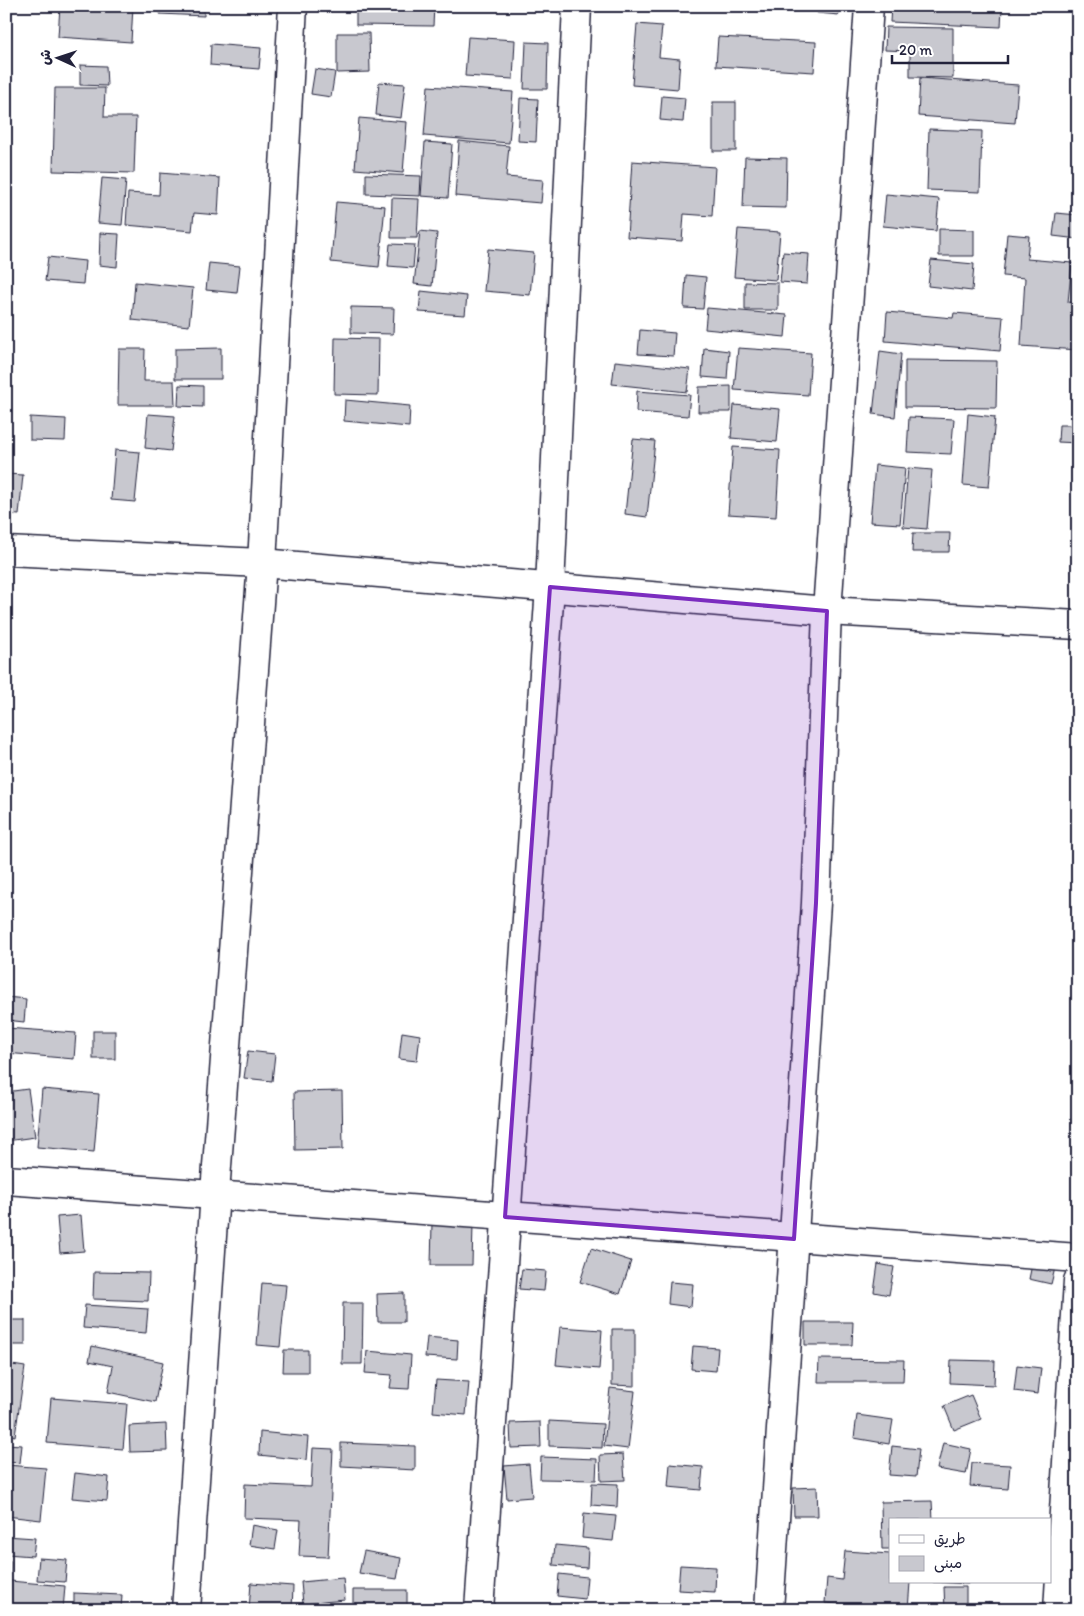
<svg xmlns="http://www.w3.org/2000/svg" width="1084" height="1616" viewBox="0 0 1084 1616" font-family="Itim,'Playpen Sans Arabic',sans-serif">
	<rect width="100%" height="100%" fill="#fff"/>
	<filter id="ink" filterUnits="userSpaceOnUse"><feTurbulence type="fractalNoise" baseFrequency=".02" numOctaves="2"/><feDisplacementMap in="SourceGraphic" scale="10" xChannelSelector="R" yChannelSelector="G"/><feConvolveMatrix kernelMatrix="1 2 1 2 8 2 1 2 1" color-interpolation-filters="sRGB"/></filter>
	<g filter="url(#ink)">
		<g fill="#c8c8cf" stroke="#22223b">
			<polygon points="60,6 133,6 131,42 58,37"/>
			<polygon points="161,6 204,6 204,16 160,14"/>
			<polygon points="356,6 434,6 433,26 356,25"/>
			<polygon points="818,6 839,6 839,15 817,13"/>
			<polygon points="891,6 1002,6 1001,27 890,22"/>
			<polygon points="637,24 662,26 659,57 680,59 678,89 632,85"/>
			<polygon points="886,27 953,28 953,78 910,77 910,51 885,50"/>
			<polygon points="337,33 369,33 370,72 337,73"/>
			<polygon points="468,37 515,40 513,79 465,76"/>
			<polygon points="718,37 816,42 814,72 716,66"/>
			<polygon points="526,42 548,43 547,89 524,89"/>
			<polygon points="211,44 261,48 259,69 210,65"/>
			<polygon points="80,65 106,66 107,86 80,85"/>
			<polygon points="315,69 335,72 331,97 311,94"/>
			<polygon points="920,78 1018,85 1015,123 918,116"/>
			<polygon points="379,82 405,84 401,118 376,115"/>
			<polygon points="428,86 513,92 509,143 424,136"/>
			<polygon points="55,88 105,88 104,117 136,117 134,173 53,171"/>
			<polygon points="662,96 685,98 683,122 660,120"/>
			<polygon points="520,98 538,99 536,142 518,141"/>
			<rect x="713" y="102" width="23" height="49"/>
			<polygon points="359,118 407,122 403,173 355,169"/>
			<polygon points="929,129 982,131 980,192 927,190"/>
			<polygon points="459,141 509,146 506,177 543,180 541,203 455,196"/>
			<polygon points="425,142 452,144 448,198 421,196"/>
			<polygon points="745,157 787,158 786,208 743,207"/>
			<polygon points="632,161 715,167 712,216 684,214 682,241 627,237"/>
			<polygon points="160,173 220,178 218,215 194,213 192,231 126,225 128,193 159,195"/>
			<polygon points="366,174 421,176 420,196 366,194"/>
			<polygon points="102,178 126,180 122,225 98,223"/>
			<polygon points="886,194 939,199 936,231 883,226"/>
			<polygon points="392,198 419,199 417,238 391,238"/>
			<polygon points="336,202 385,206 379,267 331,262"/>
			<polygon points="1056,213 1078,215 1078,239 1053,236"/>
			<polygon points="738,229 780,232 776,280 734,277"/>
			<polygon points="939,229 974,230 974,256 939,256"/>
			<polygon points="420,231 437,233 432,286 414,284"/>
			<polygon points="100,233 119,234 117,267 99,265"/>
			<polygon points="1007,234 1029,236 1027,259 1072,263 1068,302 1078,303 1078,350 1021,346 1025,278 1003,276"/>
			<polygon points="390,244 415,245 413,268 388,266"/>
			<polygon points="488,249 534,253 530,295 484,291"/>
			<polygon points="783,252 809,254 807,284 780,282"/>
			<polygon points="48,257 85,261 83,284 45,281"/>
			<polygon points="931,260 974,264 972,291 928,286"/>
			<polygon points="209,263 240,266 237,293 206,290"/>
			<polygon points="686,275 706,277 703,309 684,308"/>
			<rect x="1076" y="275" width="2" height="18"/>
			<polygon points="135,282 193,288 189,326 132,320"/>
			<polygon points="745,282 778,283 778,310 745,310"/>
			<polygon points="421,291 467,296 465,315 419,312"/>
			<polygon points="351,307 394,308 393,334 351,333"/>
			<polygon points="707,308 787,315 785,337 705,329"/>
			<polygon points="887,312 953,318 954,313 1003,317 1000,351 885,341"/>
			<polygon points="640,330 675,333 673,356 638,354"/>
			<polygon points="335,338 379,339 378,395 334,394"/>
			<polygon points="221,348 221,379 175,379 175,349"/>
			<polygon points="704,348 729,351 727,379 702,377"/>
			<polygon points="738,348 811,353 808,395 734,390"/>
			<polygon points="119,349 145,349 144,381 174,381 175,405 118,405"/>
			<polygon points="880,351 901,354 895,417 873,414"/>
			<polygon points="905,360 997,361 996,408 905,407"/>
			<polygon points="615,361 690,369 687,392 612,384"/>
			<polygon points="179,385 203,386 203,407 178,406"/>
			<polygon points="731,386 731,412 698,412 699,387"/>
			<polygon points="637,391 690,395 688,416 636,412"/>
			<polygon points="345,400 410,406 409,427 344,421"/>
			<polygon points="734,405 780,409 777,442 731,438"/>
			<polygon points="148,414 175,416 171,451 145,448"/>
			<polygon points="968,414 995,417 989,487 963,485"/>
			<polygon points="30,417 66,419 65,441 30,440"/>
			<polygon points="909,417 954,419 951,454 907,452"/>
			<polygon points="1059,425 1078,425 1078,443 1058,442"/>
			<polygon points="633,439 655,441 647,517 625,514"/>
			<polygon points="733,447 780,450 776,517 728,514"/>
			<polygon points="115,450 140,452 135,502 111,500"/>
			<polygon points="875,465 905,468 900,524 870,522"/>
			<polygon points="908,468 932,470 927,529 903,527"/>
			<polygon points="6,474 23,475 19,515 6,514"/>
			<polygon points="913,533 950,533 949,552 912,552"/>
			<polygon points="6,997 26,999 24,1022 6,1020"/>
			<polygon points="6,1028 76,1033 74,1059 6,1053"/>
			<rect x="93" y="1031" width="22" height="28"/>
			<polygon points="402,1032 420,1035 417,1061 399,1059"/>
			<polygon points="248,1051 275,1054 272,1081 244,1078"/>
			<polygon points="28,1089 35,1137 6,1141 6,1092"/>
			<polygon points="42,1089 99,1094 94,1152 37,1147"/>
			<polygon points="342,1091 343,1149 295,1150 294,1092"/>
			<polygon points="81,1215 84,1251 60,1253 57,1217"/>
			<polygon points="432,1223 473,1224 472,1265 431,1265"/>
			<polygon points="591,1248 631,1261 620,1294 580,1282"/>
			<polygon points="1034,1255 1057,1260 1051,1284 1029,1279"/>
			<polygon points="878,1264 894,1267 889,1295 874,1292"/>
			<polygon points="522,1269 546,1271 544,1291 519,1289"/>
			<polygon points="94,1272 149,1273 148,1301 93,1299"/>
			<polygon points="670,1282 693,1284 691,1307 668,1304"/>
			<polygon points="262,1283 286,1285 280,1347 257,1345"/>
			<polygon points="404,1293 404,1322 378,1322 377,1294"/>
			<polygon points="343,1303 363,1303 362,1364 342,1364"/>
			<polygon points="85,1305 148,1309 146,1333 83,1328"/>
			<rect x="6" y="1320" width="19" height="25"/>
			<polygon points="805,1322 853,1322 852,1345 805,1345"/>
			<polygon points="560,1327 602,1330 599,1369 556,1365"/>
			<polygon points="612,1329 635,1329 635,1386 612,1385"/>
			<polygon points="427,1337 458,1340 457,1359 425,1357"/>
			<polygon points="92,1346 163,1362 155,1402 108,1392 113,1366 89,1361"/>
			<polygon points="693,1346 718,1348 716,1371 691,1369"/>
			<polygon points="284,1350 308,1350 308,1372 283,1372"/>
			<polygon points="367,1351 411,1355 409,1389 390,1388 392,1375 365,1373"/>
			<polygon points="819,1359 904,1360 903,1382 818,1382"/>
			<polygon points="951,1360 995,1361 994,1385 950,1383"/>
			<polygon points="6,1364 25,1367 15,1436 6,1434"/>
			<polygon points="1017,1365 1041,1368 1038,1394 1014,1391"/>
			<polygon points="436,1380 469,1382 466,1415 433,1412"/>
			<polygon points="610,1388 635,1391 628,1449 604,1446"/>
			<polygon points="971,1395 981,1419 954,1430 944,1406"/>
			<polygon points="51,1398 127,1404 123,1449 47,1443"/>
			<polygon points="857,1415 893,1420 889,1444 854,1438"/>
			<polygon points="549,1421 603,1424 602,1448 549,1446"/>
			<polygon points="540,1422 541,1447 511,1448 510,1423"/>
			<polygon points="166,1424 167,1451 130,1452 129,1426"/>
			<polygon points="260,1432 308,1437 306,1460 259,1455"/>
			<polygon points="341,1443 415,1446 415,1470 341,1466"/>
			<polygon points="943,1443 971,1449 966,1474 937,1469"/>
			<polygon points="6,1444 22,1445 20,1463 6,1462"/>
			<polygon points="892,1446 919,1449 916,1477 889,1475"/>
			<polygon points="313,1448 333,1449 328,1557 299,1556 301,1520 244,1518 245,1484 311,1487"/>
			<polygon points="623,1454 625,1480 601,1481 600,1455"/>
			<polygon points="541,1457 597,1459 596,1480 540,1479"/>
			<polygon points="972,1463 1010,1465 1008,1489 970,1486"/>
			<polygon points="529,1464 532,1497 507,1499 504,1466"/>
			<polygon points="670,1464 703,1467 701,1490 668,1487"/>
			<polygon points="6,1465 46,1468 41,1520 6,1516"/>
			<polygon points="75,1473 109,1477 107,1501 72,1498"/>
			<polygon points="592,1483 618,1484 617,1507 591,1505"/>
			<polygon points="817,1487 818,1516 794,1516 793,1488"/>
			<polygon points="932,1501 933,1520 890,1520 890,1549 882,1549 881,1502"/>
			<polygon points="584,1513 616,1516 613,1541 582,1538"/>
			<polygon points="252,1525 278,1530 275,1549 249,1545"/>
			<polygon points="6,1536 35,1538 33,1556 6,1554"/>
			<polygon points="555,1545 588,1548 587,1568 553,1565"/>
			<polygon points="364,1551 401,1558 397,1579 359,1573"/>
			<polygon points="845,1551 890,1554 890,1582 910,1582 908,1610 875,1610 876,1607 825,1603 827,1578 842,1580"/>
			<polygon points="39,1558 67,1560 65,1582 37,1580"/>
			<polygon points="6,1561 11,1561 10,1581 65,1586 63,1610 6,1610"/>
			<polygon points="680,1565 716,1567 715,1592 678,1590"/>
			<polygon points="559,1574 587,1577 585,1599 557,1596"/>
			<polygon points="343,1578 345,1600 303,1604 301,1582"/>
			<polygon points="931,1582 968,1582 968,1584"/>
			<polygon points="251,1583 293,1586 292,1610 249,1610"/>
			<polygon points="944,1587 966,1587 966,1609 945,1610"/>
			<rect x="353" y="1590" width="54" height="20"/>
			<polygon points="74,1593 122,1595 121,1610 74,1610"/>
			<polygon points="988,1603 1024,1609 987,1610"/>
		</g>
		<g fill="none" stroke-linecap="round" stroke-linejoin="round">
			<g stroke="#22223b" stroke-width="31">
				<g id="minor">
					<polyline points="6,551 262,563 827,611 1078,625"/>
					<path d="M6 1180C364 1203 720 1234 1078 1258"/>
					<polyline points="186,1610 215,1193 262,563 293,6"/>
					<polyline points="479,1610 550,587 577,6"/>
					<polyline points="769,1610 816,903 827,611 869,6"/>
					<polyline points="1058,1610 1078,1281"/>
				</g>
			</g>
			<use href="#minor" stroke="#fff" stroke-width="28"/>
		</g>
	</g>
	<path fill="#7b2cbf" fill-opacity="0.2" stroke="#7b2cbf" stroke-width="4" stroke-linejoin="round" d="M550 587 827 611 816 903 794 1239 505 1217Z"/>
	<rect width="1084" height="1616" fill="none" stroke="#fff" stroke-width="25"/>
	<rect x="12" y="12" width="1059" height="1591" fill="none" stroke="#22223b" stroke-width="2" filter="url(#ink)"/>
	<rect x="889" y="1518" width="162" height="65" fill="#ffffff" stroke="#a7a7b1"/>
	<rect x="899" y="1535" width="25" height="8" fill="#ffffff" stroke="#a7a7b1"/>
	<text x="934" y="1544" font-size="15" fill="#22223b">طريق</text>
	<rect x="899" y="1556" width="25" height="15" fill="#c8c8cf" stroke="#a7a7b1"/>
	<text x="934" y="1568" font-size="15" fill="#22223b">مبنى</text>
	<g transform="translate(58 58) rotate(273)" stroke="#ffffff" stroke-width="4" paint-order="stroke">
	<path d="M0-4L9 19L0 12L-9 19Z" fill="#22223b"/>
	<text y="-8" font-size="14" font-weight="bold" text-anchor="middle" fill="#22223b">ش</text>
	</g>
	<path d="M892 55v8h116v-8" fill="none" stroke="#22223b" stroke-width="2.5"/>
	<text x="899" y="55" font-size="15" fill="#22223b" stroke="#ffffff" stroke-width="4" paint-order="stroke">20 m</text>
</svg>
